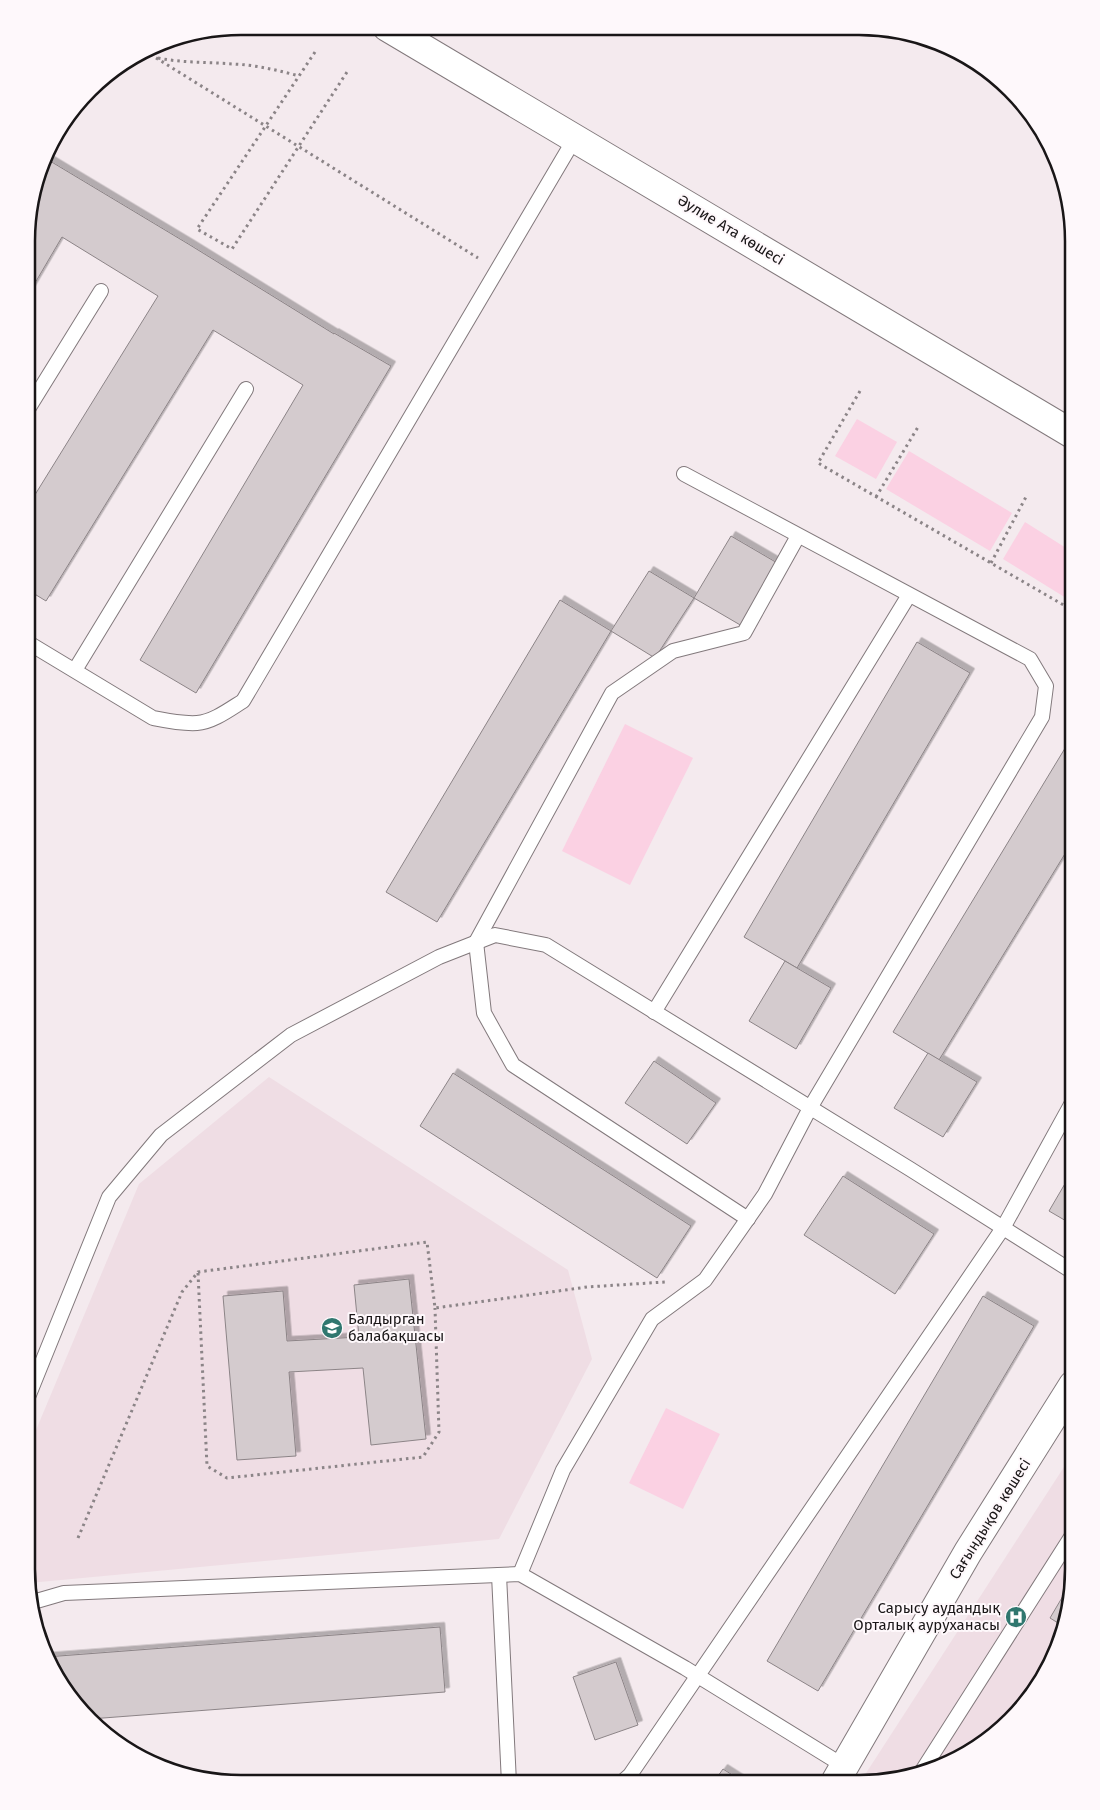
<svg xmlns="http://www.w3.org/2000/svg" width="1100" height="1810" viewBox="0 0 1100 1810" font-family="'Fira Sans',sans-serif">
	<defs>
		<filter id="shadow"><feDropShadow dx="4.5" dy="-4.5" stdDeviation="0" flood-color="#0004"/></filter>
	</defs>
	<rect width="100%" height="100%" fill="#f4eaee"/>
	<g fill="#efdde4">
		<polygon points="269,1077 568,1270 592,1359 499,1539 29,1583 26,1569 26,1454 139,1184"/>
		<polygon points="1073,1453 1073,1583 1058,1651 1030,1700 990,1740 941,1768 859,1784"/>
	</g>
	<g fill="#fbd1e3">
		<polygon points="857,419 897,442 876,479 835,456"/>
		<polygon points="909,451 1012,513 990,551 886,489"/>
		<polygon points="1025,522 1074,553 1074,585 1066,598 1003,559"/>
		<polygon points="625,724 693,758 630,885 562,851"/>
		<polygon points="666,1408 720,1434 683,1509 629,1483"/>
	</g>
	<g fill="#d4cbce" stroke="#8c8487" filter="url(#shadow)">
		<polygon points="45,158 190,245 334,334 334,333 391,366 196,693 140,660 303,385 213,330 46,601 28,590 28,506 158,296 62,237 28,295 28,213"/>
		<polygon points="731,536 779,564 742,626 694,598"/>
		<polygon points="649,571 694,598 655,658 611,631"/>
		<polygon points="560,600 611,631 437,922 386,892"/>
		<polygon points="917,642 970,673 797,968 744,937"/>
		<polygon points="1070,740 1074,742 1074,839 939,1060 893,1032"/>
		<polygon points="785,961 831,988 796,1049 749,1021"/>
		<polygon points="928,1053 977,1082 943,1137 894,1108"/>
		<polygon points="654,1061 716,1103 687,1144 625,1103"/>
		<polygon points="453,1073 691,1226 657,1278 420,1126"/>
		<polygon points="1073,1170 1073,1225 1049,1211"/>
		<polygon points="843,1176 934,1234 895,1294 804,1235"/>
		<polygon points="409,1279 426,1439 371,1445 363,1368 289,1372 296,1456 237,1460 223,1296 283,1291 287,1341 359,1337 354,1285"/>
		<polygon points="983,1296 1034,1326 818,1691 767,1661"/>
		<polygon points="1073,1579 1073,1583 1063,1626 1050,1618"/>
		<polygon points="440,1627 445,1692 90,1719 70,1700 46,1657"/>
		<polygon points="616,1662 638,1725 595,1740 573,1677"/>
		<polygon points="723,1769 745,1783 713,1783"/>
	</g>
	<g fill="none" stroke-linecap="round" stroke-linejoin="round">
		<g stroke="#82797c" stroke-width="16">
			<g id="lane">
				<polyline points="28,409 101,291"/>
				<path d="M27 642 153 718C168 721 182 724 197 723 213 722 230 709 243 701L575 138"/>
				<polyline points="75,670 246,389"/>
				<polyline points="654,1012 909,595"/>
				<polyline points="748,1219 513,1065 484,1013 476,942 612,693 673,651 744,633 798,536"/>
				<polyline points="26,1402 109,1197 161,1135 291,1035 439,957 495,935 546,945 910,1169 1073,1272"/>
				<polyline points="520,1574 563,1470 652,1319 705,1280 765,1194 810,1108 1042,717 1046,686 1030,659 684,474"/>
				<polyline points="499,1575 509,1783"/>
				<polyline points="33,1602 64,1593 520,1574 685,1668 844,1766"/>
				<polyline points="922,1771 1073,1534"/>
				<polyline points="621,1783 630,1775 1003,1228 1073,1101"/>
			</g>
		</g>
		<g stroke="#82797c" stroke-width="30">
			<polyline id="street" points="834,1784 968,1552 1073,1385"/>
		</g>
		<g stroke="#82797c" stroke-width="30">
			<polyline id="secondary" points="387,27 1074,435"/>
		</g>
		<g stroke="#8b8487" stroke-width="3" stroke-dasharray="2.5 4" stroke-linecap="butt">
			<polyline points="145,51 478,258"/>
			<polyline points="315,52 197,229 232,249 347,72"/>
			<path d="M158 58C183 63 208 62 233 64 256 65 277 70 299 76"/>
			<polyline points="860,391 818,463 1074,611"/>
			<polyline points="876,497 918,427"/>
			<polyline points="991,563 1027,495"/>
			<polyline points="198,1273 207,1466 227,1478 423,1457 439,1432 435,1308"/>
			<polyline points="78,1538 182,1292 198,1272 427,1242 435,1308 587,1287 665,1282"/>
		</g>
		<use href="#lane" stroke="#fff" stroke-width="14"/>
		<use href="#street" stroke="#fff" stroke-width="28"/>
		<use href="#secondary" stroke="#fff" stroke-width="28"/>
	</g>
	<defs>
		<g id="school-disc" transform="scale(1.125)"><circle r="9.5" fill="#30776f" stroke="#fef8fb"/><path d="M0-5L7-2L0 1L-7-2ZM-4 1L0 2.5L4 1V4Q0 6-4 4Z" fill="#fff"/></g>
		<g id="hospital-disc" transform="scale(1.125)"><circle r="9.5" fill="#30776f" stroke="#fef8fb"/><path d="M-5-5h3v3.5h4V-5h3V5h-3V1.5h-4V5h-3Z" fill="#fff"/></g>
	</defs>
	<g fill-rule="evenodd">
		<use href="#school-disc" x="332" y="1328"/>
		<use href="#hospital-disc" x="1016" y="1617"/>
	</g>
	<g text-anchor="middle" stroke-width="4" stroke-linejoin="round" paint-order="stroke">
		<g font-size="15" fill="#191617" stroke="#fef8fb">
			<text transform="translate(731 230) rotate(31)" y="5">Әулие Ата көшесі</text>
			<text transform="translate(990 1519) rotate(-58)" y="5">Сағындықов көшесі</text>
		</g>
		<g font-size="15" fill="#191617" stroke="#fef8fb" text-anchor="start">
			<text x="348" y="1324">Балдырган<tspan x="348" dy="17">балабақшасы</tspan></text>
			<text x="1000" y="1613" text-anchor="end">Сарысу аудандық<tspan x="1000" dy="17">Орталық ауруханасы</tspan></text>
		</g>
	</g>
	<path d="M0 0H1100V1810H0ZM241 35H859A206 206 0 0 1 1065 241V1569A206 206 0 0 1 859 1775H241A206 206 0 0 1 35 1569V241A206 206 0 0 1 241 35Z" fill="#fef8fb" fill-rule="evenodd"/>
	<path fill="none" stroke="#191617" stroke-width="2.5" d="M241 35H859A206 206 0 0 1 1065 241V1569A206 206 0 0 1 859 1775H241A206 206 0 0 1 35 1569V241A206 206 0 0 1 241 35Z"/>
</svg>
